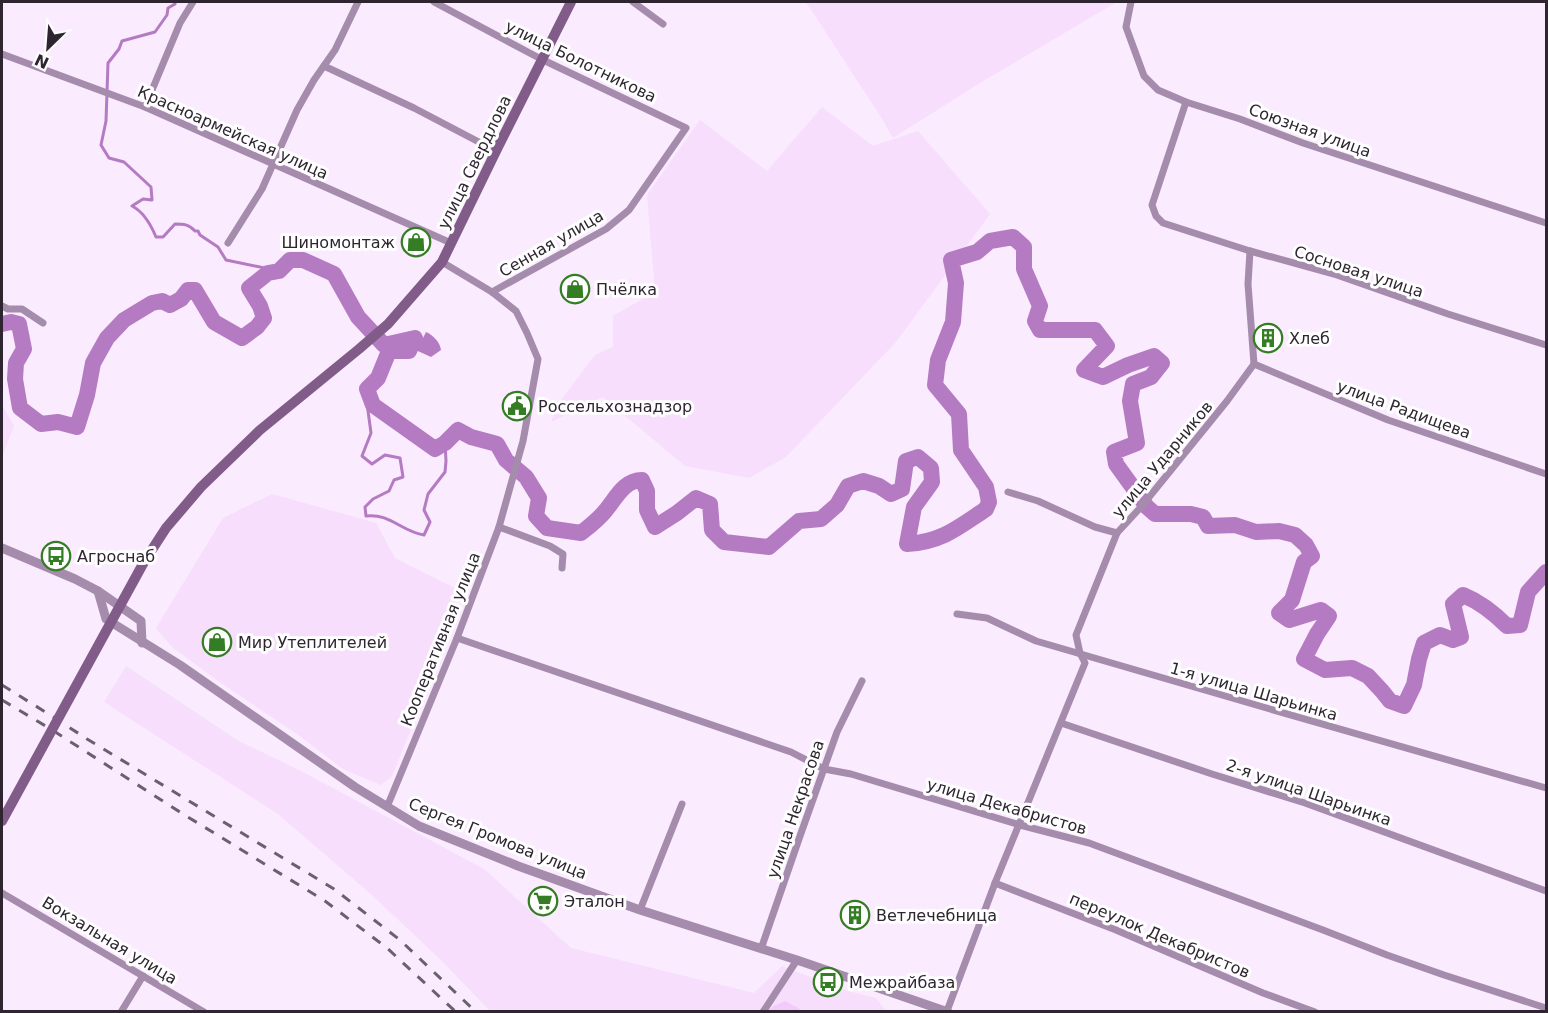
<svg xmlns="http://www.w3.org/2000/svg" width="1548" height="1013" viewBox="0 0 1548 1013" font-family="'DejaVu Sans',sans-serif">
	<rect width="100%" height="100%" fill="#faebfe"/>
	<g fill="#f7defc">
		<polygon points="806,2 1114,2 1115,3 975,86 893,138 881,117"/>
		<polygon points="822,107 873,146 918,131 990,214 896,342 786,457 749,478 685,466 603,397 551,422 558,404 595,355 613,347 613,316 655,292 647,195 700,120 767,171"/>
		<polygon points="2,405 14,426 2,457"/>
		<polygon points="272,494 376,523 395,558 459,590 421,705 392,776 381,785 343,769 297,734 221,683 172,647 156,628 223,518"/>
		<polygon points="126,666 237,740 301,771 484,869 571,948 754,993 782,966 848,991 876,998 886,1011 490,1011 441,960 373,896 278,814 104,702"/>
	</g>
	<polygon fill="#f2cbfa" points="785,1001 800,1009 798,1011 766,1012 774,1006"/>
	<path fill="#b57bc2" d="M426 332C433 335 440 342 441 350L431 357 409 347 410 341 417 337 423 338Z"/>
	<g fill="none" stroke-linecap="round" stroke-linejoin="round">
		<g stroke="#b57bc2" stroke-width="3">
			<path d="M175 2V4L168 8 167 15 155 32 122 41 119 49 108 63 106 121 101 145 109 158 124 162 151 187 152 200 143 199 132 206C144 212 151 225 156 237H163L175 224C183 224 189 224 195 231H198L200 235 218 247 226 260 279 271"/>
			<path d="M367 389 366 396 371 433 362 456 372 464 385 455 400 458 403 477 394 480 389 491 373 499 365 507 366 516C390 513 402 532 424 535L430 522 424 510 428 494 445 472 446 461 445 443"/>
		</g>
		<path stroke="#b57bc2" stroke-width="16" d="M2 324 11 322 19 324 24 349 16 363 15 379 20 408 41 424 58 422 77 427 87 395 93 363 107 338 124 320 152 303 162 301 170 305 181 299 188 290H195L214 322 242 338 257 327 264 318 260 306 249 288 268 273 279 271 290 260H303L334 274 358 317 384 345 415 338 409 351H389L378 378 367 389 373 405 435 449 445 443 458 430 471 437 497 444 506 460 526 477 539 498 536 516 547 528 581 533C590 526 599 519 606 510 616 498 624 480 642 480L647 491V510L655 527 677 513 696 498 710 504 712 530 724 542 769 547 799 521 821 519 837 505 848 486 863 481 879 486 891 494 902 489 906 461 918 457 931 468 932 482 914 507 907 544C942 542 959 527 986 509L989 502 986 487 961 450 959 414 935 385 938 360 953 322 956 283 951 260 977 252 990 241 1013 237 1024 247V269L1040 306 1035 321 1040 330H1095L1107 346 1084 370 1103 377 1128 365 1154 356 1162 363 1151 377 1133 384 1130 401 1137 443 1114 452 1116 464 1147 507 1155 514H1191L1203 517 1208 526 1235 525 1256 532 1279 531 1295 535 1306 545 1312 556 1304 562 1292 600 1279 613 1289 620 1321 610 1329 616 1317 634 1304 659 1325 670 1352 668 1368 676 1382 691 1390 701 1404 706 1414 685 1419 659 1424 643 1440 635 1453 640 1461 637 1453 604 1463 595C1480 602 1493 612 1507 626L1520 625 1528 592 1546 572"/>
		<g stroke="#a68cac" stroke-width="7">
			<polyline points="434,2 541,59 686,128 629,210 606,229 492,292"/>
			<polyline points="633,2 663,24"/>
			<polyline points="1131,2 1126,27 1144,76 1158,90 1186,102 1240,119 1303,143 1546,223"/>
			<polyline points="2,54 145,107 451,243"/>
			<polyline points="324,66 414,108 496,151"/>
			<polyline points="1186,102 1152,205 1156,216 1163,223 1250,251 1334,274 1448,314 1546,345"/>
			<polyline points="145,107 180,23 193,2"/>
			<polyline points="228,243 262,189 297,110 314,80 335,50 358,2"/>
			<polyline points="1250,251 1248,284 1254,364"/>
			<polyline points="2,306 8,309 22,309 43,323"/>
			<polyline points="1254,364 1388,420 1546,474"/>
			<polyline points="1008,492 1038,501 1095,527 1117,533"/>
			<polyline points="499,527 550,546 563,554 562,568"/>
			<polyline points="957,614 987,618 1036,641 1270,709 1546,788"/>
			<polyline points="457,638 791,752 824,769 851,774 1020,825 1089,843 1323,930 1387,955 1444,975 1546,1008"/>
			<polyline points="1061,723 1212,774 1305,803 1546,891"/>
			<polyline points="387,807 457,638 499,527 523,441 538,359 527,333 516,311 492,292 442,262"/>
			<polyline points="995,883 1116,930 1263,993 1315,1012"/>
			<polyline points="2,893 204,1012"/>
			<polyline points="640,910 682,804"/>
			<polyline points="761,949 800,836 837,732 862,681"/>
			<polyline points="947,1011 995,883 1085,663 1080,653 1076,635 1117,533 1141,507 1227,401 1254,364"/>
			<polyline points="121,1012 143,976"/>
			<polyline points="763,1012 797,960"/>
		</g>
		<g stroke="#a68cac" stroke-width="9">
			<polyline points="2,548 75,579 98,591 141,621 142,643"/>
			<polyline points="98,591 106,619 180,665 355,787 419,826 518,866 640,910 797,960 948,1012"/>
		</g>
		<polyline stroke="#815c89" stroke-width="10" points="144,562 166,528 201,487 260,430 359,349 388,324 442,262 496,151 571,2"/>
		<g stroke="#6b616e" stroke-width="3" stroke-dasharray="10 10" stroke-linecap="butt">
			<polyline points="2,685 55,718 87,739 334,889 400,940 476,1012"/>
			<polyline points="2,700 49,728 183,814 325,901 387,948 456,1012"/>
		</g>
		<polyline stroke="#815c89" stroke-width="10" points="2,821 144,562"/>
	</g>
	<defs>
		<g id="shop-ring" transform="scale(1.5)"><circle r="9.5" fill="#fefefe" stroke="#347d24" stroke-width="1.5"/><path d="M-5-2.5h2.3a2.7 3.5 0 0 1 5.4 0H5L5.5 6h-11ZM-1.5-2.5h3a1.5 2.3 0 0 0-3 0Z" fill="#347d24"/></g>
		<g id="building-ring" transform="scale(1.5)"><circle r="9.5" fill="#fefefe" stroke="#347d24" stroke-width="1.5"/><path d="M-4-6H4V6H1V3H-1V6H-4ZM-2.5-4.3h1.7v1.8h-1.7ZM.8-4.3h1.7v1.8H.8ZM-2.5-1h1.7V.8h-1.7ZM.8-1h1.7V.8H.8Z" fill="#347d24"/></g>
		<g id="civic-ring" transform="scale(1.5)"><circle r="9.5" fill="#fefefe" stroke="#347d24" stroke-width="1.5"/><path d="M-.6-6.5H3V-4.5H.6V-3L4-1V1h2V6H-6V1h2V-1L-.6-3ZM-1.2 2.5V6h2.4V2.5Z" fill="#347d24"/></g>
		<g id="bus-ring" transform="scale(1.5)"><circle r="9.5" fill="#fefefe" stroke="#347d24" stroke-width="1.5"/><path d="M-5-6H5V4H4V6H2V4H-2V6H-4V4H-5ZM-3.5-4V0h7V-4ZM-3.5 1.2v1.5H-2V1.2ZM2 1.2v1.5H3.5V1.2Z" fill="#347d24"/></g>
		<g id="supermarket-ring" transform="scale(1.5)"><circle r="9.5" fill="#fefefe" stroke="#347d24" stroke-width="1.5"/><path d="M-6-5.5h2.5l.6 2H6L4.5 2H-2.5L-4.4-4H-6ZM-1.5 3.2a1.3 1.3 0 1 0 .1 0ZM3 3.2a1.3 1.3 0 1 0 .1 0Z" fill="#347d24"/></g>
	</defs>
	<g fill-rule="evenodd">
		<use href="#shop-ring" x="416" y="242"/>
		<use href="#shop-ring" x="575" y="289"/>
		<use href="#building-ring" x="1268" y="338"/>
		<use href="#civic-ring" x="517" y="406"/>
		<use href="#bus-ring" x="56" y="556"/>
		<use href="#shop-ring" x="217" y="642"/>
		<use href="#supermarket-ring" x="543" y="901"/>
		<use href="#building-ring" x="855" y="915"/>
		<use href="#bus-ring" x="828" y="982"/>
	</g>
	<g text-anchor="middle" stroke-width="6" stroke-linejoin="round" paint-order="stroke">
		<g font-size="16" fill="#2e2530" stroke="#fefefe">
			<text transform="translate(581 61) rotate(26)" y="6">улица Болотникова</text>
			<text transform="translate(1310 130) rotate(20)" y="6">Союзная улица</text>
			<text transform="translate(233 132) rotate(24)" y="6">Красноармейская улица</text>
			<text transform="translate(474 162) rotate(-64)" y="6">улица Свердлова</text>
			<text transform="translate(551 243) rotate(-30)" y="6">Сенная улица</text>
			<text transform="translate(1359 271) rotate(18)" y="6">Сосновая улица</text>
			<text transform="translate(1404 409) rotate(20)" y="6">улица Радищева</text>
			<text transform="translate(1162 459) rotate(-50)" y="6">улица Ударников</text>
			<text transform="translate(440 639) rotate(-68)" y="6">Кооперативная улица</text>
			<text transform="translate(1254 691) rotate(16)" y="6">1-я улица Шарьинка</text>
			<text transform="translate(1309 792) rotate(19)" y="6">2-я улица Шарьинка</text>
			<text transform="translate(1007 806) rotate(16)" y="6">улица Декабристов</text>
			<text transform="translate(795 809) rotate(-71)" y="6">улица Некрасова</text>
			<text transform="translate(498 838) rotate(22)" y="6">Сергея Громова улица</text>
			<text transform="translate(1160 935) rotate(23)" y="6">переулок Декабристов</text>
			<text transform="translate(110 940) rotate(31)" y="6">Вокзальная улица</text>
		</g>
		<g font-size="16" fill="#2e2530" stroke="#fefefe" text-anchor="start">
			<text x="395" y="248" text-anchor="end">Шиномонтаж</text>
			<text x="596" y="295">Пчёлка</text>
			<text x="1289" y="344">Хлеб</text>
			<text x="538" y="412">Россельхознадзор</text>
			<text x="77" y="562">Агроснаб</text>
			<text x="238" y="648">Мир Утеплителей</text>
			<text x="564" y="907">Эталон</text>
			<text x="876" y="921">Ветлечебница</text>
			<text x="849" y="988">Межрайбаза</text>
		</g>
	</g>
	<rect width="1548" height="1013" fill="none" stroke="#2e2530" stroke-width="6"/>
	<g transform="translate(48 48) rotate(205)" stroke="#fefefe" stroke-width="4.5" paint-order="stroke">
	<path d="M0-4.5L10 22L0 15L-10 22Z" fill="#2e2530"/>
	<text y="-9" font-size="16" font-weight="bold" text-anchor="middle" fill="#2e2530">N</text>
	</g>
</svg>
